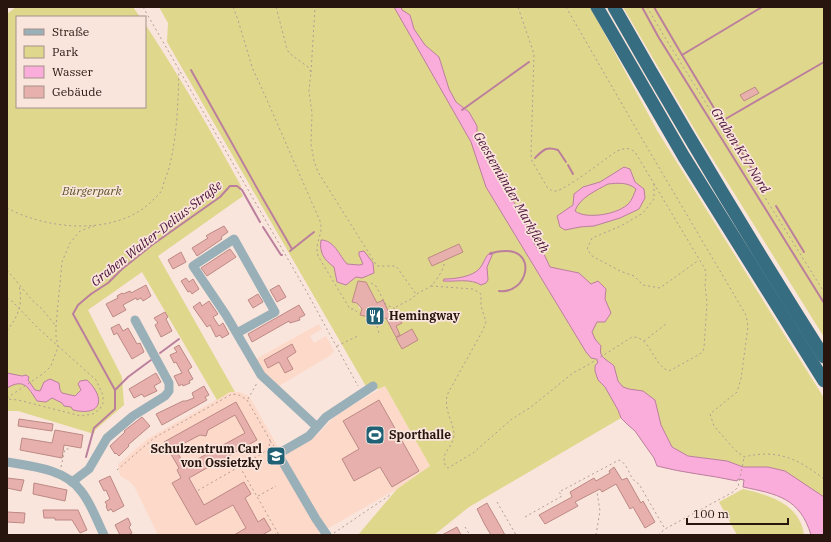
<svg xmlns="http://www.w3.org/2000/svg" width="831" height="542" viewBox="0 0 831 542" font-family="'IBM Plex Serif',serif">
	<rect width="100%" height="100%" fill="#fae5dc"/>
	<g fill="#fdd9ca">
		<polygon points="319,324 322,329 310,336 314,343 326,336 334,351 331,355 279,386 264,373 256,359"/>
		<polygon points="385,386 430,466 397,489 318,534 318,535 158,535 134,486 129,481 120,476 118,464 149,438 230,392 239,392 249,396 279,449 308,440 319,433 331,420 342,411"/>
	</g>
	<g fill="#dfd78c" fill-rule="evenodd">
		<path d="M16 7H133L140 17H17V107H145V24C180 77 211 131 241 186L240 190 243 196 158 256 235 392H230L217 400 142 272 88 310 122 377 124 405 95 430 94 434 18 411H7V14Z"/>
		<path d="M159 7H590L658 132 824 398V497L807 486 752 467H743L727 461 688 456 672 447 645 446 635 431 621 418 469 507 434 535H358L397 489 430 466 385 386 379 389 367 388 167 42 168 23ZM352 302 377 303 390 315 381 320 360 315 362 309 359 308 358 304Z"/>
		<polygon points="623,7 824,7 824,337 699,137"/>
		<path d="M743 489C769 495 800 504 804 535H737L719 502Z"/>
	</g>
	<g fill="#faacda" stroke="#bb7f9d" fill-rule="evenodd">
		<path d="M394 7H401L402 10 410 15 414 29 425 45 439 57 449 89 456 102 469 112 477 126V138L484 149 498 180 509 194 525 221 536 247 543 252 550 267 579 273 591 284 598 281 606 289 605 299 611 313 605 322H597L592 332 595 339 601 346C598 358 607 359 614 366L618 381 623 387 629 389 643 391 655 400 661 425 672 447 688 456 727 461 743 467H768L785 471 824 497V535H811C800 498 777 494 743 487L744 480 738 479 737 481C710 475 683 473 657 466L654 458 635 431 628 425 621 418 618 410 605 387 598 380 595 371V366L598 362 596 359 591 358 586 352 486 187 471 142Z"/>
		<path d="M624 167 630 169 635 182 644 189 645 198 639 209 620 218 594 226 580 227 565 230 560 227 557 216 573 205 574 194 583 187 600 182ZM608 184C618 183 628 182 636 189 634 194 632 200 629 203 620 214 586 220 575 211 579 198 597 190 608 184Z"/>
		<path d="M321 240C334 240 339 255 347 264L359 265 363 264 359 255V252L364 251 373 263 374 273 362 278 356 277 346 285 337 282 334 267C324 260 319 252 321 240Z"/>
		<path d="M491 252 493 253 487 267 488 280 486 283 481 285C470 278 456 282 443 281L444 279C454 279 473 277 480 268 484 263 485 256 491 252Z"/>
		<path d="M7 373 22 376 26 375 29 377 28 380 35 390 40 391 44 382 50 379 59 383 60 390 62 393 75 396 81 390 78 384 80 381 87 380C106 398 102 417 73 410L71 407 64 406 62 403 52 398 46 402 37 401C28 387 24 378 7 388Z"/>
	</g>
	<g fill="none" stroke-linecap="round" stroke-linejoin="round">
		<g stroke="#bb7f9d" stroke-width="2">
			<polyline points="642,7 659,38 824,303"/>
			<polyline points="654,7 682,55"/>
			<polyline points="191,70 262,197 292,249"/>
			<polyline points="714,108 682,55 762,7"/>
			<polyline points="462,110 529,62"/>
			<path d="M535 158C543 150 546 146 558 150L566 162"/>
			<polyline points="568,165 573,174"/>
			<polyline points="761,183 722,121 824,62"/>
			<polyline points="776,206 804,252"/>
			<polyline points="263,227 281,255 282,255"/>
			<polyline points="290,251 314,232"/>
			<path d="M490 254C496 251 500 251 506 251 537 251 528 294 499 291"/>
			<polyline points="160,353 179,339"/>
			<polyline points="115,390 128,377 151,360"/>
			<polyline points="86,457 94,428 115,409 115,390 73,314 78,305 91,294 108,283 122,269 152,245 220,197 230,186 237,186 242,190 260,222"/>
		</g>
	</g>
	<g fill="#e7b0ac" stroke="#bd8985" fill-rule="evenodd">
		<polygon points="755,87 759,93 744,101 740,95"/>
		<polygon points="224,226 228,232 221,237 222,239 197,256 192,248 208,238 206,236 209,234"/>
		<polygon points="459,244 463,252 432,266 428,258"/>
		<polygon points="230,249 236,257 207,276 201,268"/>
		<polygon points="181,252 186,262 173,269 168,260"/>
		<polygon points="186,278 189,282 193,279 199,289 192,294 190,291 188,292 181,281"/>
		<polygon points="358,281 366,282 377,303 383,300 393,321 399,318 402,323 396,326 400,335 396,337 386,318 381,320 360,315 362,309 357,303 352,302"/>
		<polygon points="146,285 151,296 143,301 141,298 137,300 136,298 123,305 126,310 113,317 106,304 118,298 117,296 122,293 123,294 130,291 131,293"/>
		<polygon points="279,285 286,297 277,302 270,290"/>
		<polygon points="258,294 263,302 253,308 248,300"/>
		<polygon points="209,301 218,314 213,317 219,326 223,323 229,334 222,338 220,335 216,337 210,325 207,327 193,307 200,302 202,306"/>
		<polygon points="299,305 305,315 299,318 300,320 290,323 289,321 252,342 248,334"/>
		<polygon points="165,312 168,317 166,319 172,331 161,337 155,325 158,323 154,318"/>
		<polygon points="119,324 123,331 128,328 137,344 140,343 144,352 132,359 117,333 114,335 111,328"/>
		<polygon points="412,329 418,340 402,349 396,338"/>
		<polygon points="292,344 296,352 287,358 293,369 285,373 279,362 268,368 264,360"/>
		<polygon points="179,345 192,367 188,370 193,379 189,381 190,383 183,386 182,384 179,386 174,376 182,373 176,362 174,363 170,355 177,352 174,348"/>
		<polygon points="156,373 161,382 154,386 157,391 144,397 142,394 134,398 129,389"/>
		<polygon points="204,386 209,395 205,397 207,400 162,425 156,414 183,401 186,401 194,398 192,393"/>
		<polygon points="379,400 419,471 392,487 380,467 354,481 342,459 359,449 343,421"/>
		<path d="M236 402 257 440 189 478 204 505 244 482 251 494 245 498 258 522 264 518 271 530 262 535H234L246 528 233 505 196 525 172 483 181 478 177 470 179 468 164 442ZM235 415 245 433 185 466 175 448 200 435 206 436 208 430Z"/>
		<polygon points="142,417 150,426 128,445 129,446 119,456 116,453 115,454 110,446 125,432 124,431"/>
		<polygon points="19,419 53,424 52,431 18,426"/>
		<polygon points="55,430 83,435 81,448 64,445 62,458 20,450 22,438 52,443"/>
		<polygon points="614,467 622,480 627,478 641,503 643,501 655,522 645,528 633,507 630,509 616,484 602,492 600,489 575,502 578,506 545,524 539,515 572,497 570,492 594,478 596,481 610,473 609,471"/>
		<polygon points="110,476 124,506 113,512 111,509 108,511 106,506 107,505 105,502 110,499 106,490 104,491 99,481"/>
		<polygon points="7,478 24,480 21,491 7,488"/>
		<polygon points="34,483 67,490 65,501 33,494"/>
		<polygon points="487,503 499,524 505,535 491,535 485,525 477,509"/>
		<polygon points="43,510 78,510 87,530 80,533 72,520 55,520 55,518 44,518"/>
		<polygon points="7,512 25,513 24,523 7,522"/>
		<polygon points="128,518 131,525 129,527 132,533 128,535 120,535 115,525"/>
		<polygon points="457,527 461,535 442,535"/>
	</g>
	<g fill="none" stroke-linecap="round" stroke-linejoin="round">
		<g stroke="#b19d94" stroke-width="1" stroke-dasharray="2 3" stroke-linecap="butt">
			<polyline points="143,7 304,287 358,386"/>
			<path d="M233 7 238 20 252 67 267 100 320 221C324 236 314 240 318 256L350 309H354L358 313"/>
			<polyline points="276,7 287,49 289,53 308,67 311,72 309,91 312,113 311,144 314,161 318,172 377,266 396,266 416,294 413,298 394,308"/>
			<path d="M566 7 641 137 746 315 748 326 741 379 737 392 710 414 714 426 735 450 744 457C777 449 797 458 824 479"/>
			<polyline points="647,7 664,36 824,292"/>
			<polyline points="311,72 315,7"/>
			<polyline points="654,184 654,199 643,213 621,226 592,238 587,249 592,256 620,271 634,276 643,285 660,288 699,260"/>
			<path d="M7 208C48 230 115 236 151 202 154 199 157 196 160 193 162 190 163 186 164 182 177 152 178 103 179 70"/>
			<polyline points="7,270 32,300 42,309 55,325"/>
			<polyline points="371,283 376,286 386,305 394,308 398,316 384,322"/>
			<path d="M431 286 473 289 481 294V306L486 322 483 330 447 395C444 413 454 422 454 435 453 449 439 452 446 467L448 468 473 453 512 419 531 407 573 373 588 365 632 337C651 336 653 366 669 371L700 354 703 351 704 348 707 303 705 285 706 276 705 269 635 152C628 147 625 148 617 151 605 159 567 189 556 191 552 191 550 190 547 187L532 161 531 154 534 54 518 7"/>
			<path d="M417 294C421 291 427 289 431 286 436 281 446 267 444 260"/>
			<polyline points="7,298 12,301 38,328 96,380 103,395 103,403 100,409 93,414 81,416 18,400 7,399"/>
			<polyline points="377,326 379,333"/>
			<path d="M7 331C19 314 23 305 19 285"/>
			<polyline points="644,341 666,324"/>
			<polyline points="337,346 358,336"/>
			<polyline points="7,398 44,373 51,366 58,347 56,336 56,325 62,262 70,243 80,231 94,226"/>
			<polyline points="248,399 257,383"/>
			<polyline points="270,441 274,446"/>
			<polyline points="61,467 65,449 69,449"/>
			<polyline points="240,467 279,535"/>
			<polyline points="117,470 154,438 232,394 239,395 247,400 270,440 269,448 263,453 197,491"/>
			<polyline points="258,496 276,486"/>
			<polyline points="497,502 516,535"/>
			<path d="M525 517 562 496 559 492 619 460C630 465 628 479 639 484L665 529"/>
			<polyline points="465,527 470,535"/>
			<polyline points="334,533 390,495"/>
			<polyline points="274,535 277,533"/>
			<polyline points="596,535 600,511 597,492"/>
			<polyline points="658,535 665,529 733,492 738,487 744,458"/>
		</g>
		<g stroke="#99b0b9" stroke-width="9">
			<polyline points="237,333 275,312 234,239 193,266 226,315 261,375 317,427"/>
			<path d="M7 462C31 466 65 469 81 491 91 503 97 521 104 535"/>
			<polyline points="72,482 89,469 107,438 133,416 165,396 169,391 169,383 135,320"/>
			<polyline points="327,535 316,519 278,454 309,436 326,417 373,386"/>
		</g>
		<g stroke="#376d80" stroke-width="13">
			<polyline points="597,7 684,157 824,381"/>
			<path d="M614 7C681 125 751 242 824 357"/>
		</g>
	</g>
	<defs>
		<g id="restaurant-square" transform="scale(1)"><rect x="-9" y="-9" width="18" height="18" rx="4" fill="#216176" stroke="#fae5dc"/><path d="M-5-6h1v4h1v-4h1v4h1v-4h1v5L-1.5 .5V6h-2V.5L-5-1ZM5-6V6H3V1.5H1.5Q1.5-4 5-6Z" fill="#fff"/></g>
		<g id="stadium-square" transform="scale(1)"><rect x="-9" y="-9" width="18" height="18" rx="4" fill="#216176" stroke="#fae5dc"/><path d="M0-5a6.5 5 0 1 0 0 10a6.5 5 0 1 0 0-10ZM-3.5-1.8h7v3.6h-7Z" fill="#fff"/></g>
		<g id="school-square" transform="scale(1)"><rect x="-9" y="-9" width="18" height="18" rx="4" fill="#216176" stroke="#fae5dc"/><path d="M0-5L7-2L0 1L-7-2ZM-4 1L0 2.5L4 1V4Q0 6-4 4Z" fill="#fff"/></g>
	</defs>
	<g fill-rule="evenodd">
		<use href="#restaurant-square" x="375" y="316"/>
		<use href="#stadium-square" x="375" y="435"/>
		<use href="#school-square" x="276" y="456"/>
	</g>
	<g text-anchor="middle" stroke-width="3.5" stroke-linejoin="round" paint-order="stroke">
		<g font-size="12" font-style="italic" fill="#585324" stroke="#fae5dc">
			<text x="92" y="195">Bürgerpark</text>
		</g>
		<g font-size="12" font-weight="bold" fill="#27150e" stroke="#fae5dc" text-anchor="start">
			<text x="389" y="320">Hemingway</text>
			<text x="389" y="439">Sporthalle</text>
			<text x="262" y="453" text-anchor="end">Schulzentrum Carl<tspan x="262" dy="14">von Ossietzky</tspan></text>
		</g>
		<g font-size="13" font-style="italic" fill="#4a1038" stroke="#fae5dc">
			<text transform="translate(741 150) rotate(58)" y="5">Graben K17 Nord</text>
			<text transform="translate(512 192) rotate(60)" y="5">Geestemünder Markfleth</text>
			<text transform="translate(156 233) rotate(-38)" y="5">Graben Walter-Delius-Straße</text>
		</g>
	</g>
	<rect width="831" height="542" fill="none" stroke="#27150e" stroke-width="16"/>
	<rect x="16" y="16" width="130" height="92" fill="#fae5dc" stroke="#a6928a"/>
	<rect x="24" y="29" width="20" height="6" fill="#99b0b9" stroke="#a6928a"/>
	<text x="52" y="36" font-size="12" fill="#27150e">Straße</text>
	<rect x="24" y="46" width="20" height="12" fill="#dfd78c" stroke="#a6928a"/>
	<text x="52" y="56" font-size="12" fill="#27150e">Park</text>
	<rect x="24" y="66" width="20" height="12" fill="#faacda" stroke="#a6928a"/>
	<text x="52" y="76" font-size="12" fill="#27150e">Wasser</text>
	<rect x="24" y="86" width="20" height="12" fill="#e7b0ac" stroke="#a6928a"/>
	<text x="52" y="96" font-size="12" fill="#27150e">Gebäude</text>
	<path d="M687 518v6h101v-6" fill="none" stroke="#27150e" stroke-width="2"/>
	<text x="693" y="518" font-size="12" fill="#27150e" stroke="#fae5dc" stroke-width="3" paint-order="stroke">100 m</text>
</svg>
